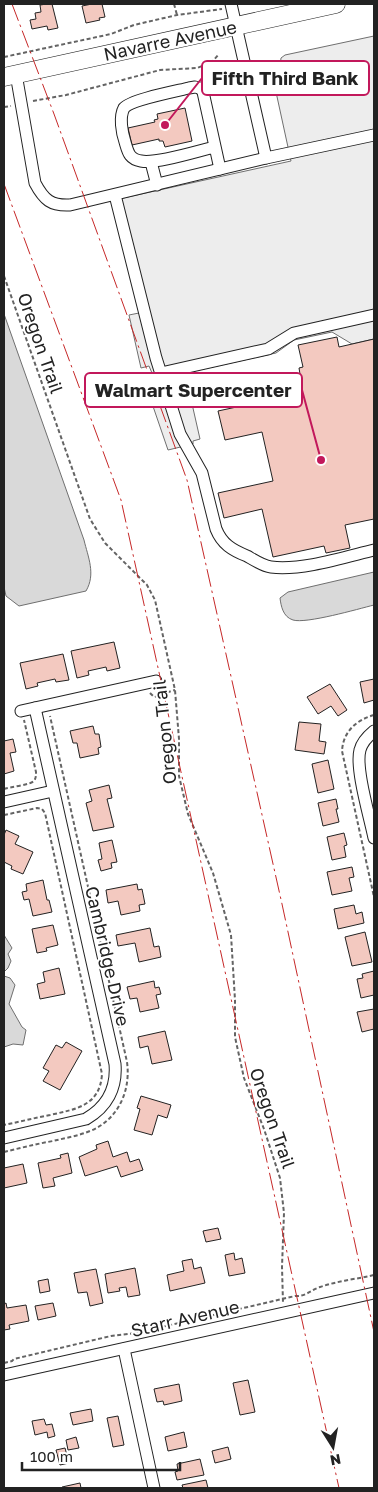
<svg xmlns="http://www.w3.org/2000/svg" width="378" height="1492" font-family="'Golos Text',sans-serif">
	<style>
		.parking { fill: #ededed; stroke: #6f6f6f }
		.water { fill: #d9d9d9; stroke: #6f6f6f }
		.building { fill: #f3c9c0; stroke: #222 }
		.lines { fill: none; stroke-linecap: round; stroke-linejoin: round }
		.minor-casing { stroke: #222; stroke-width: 13 }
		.highway-casing { stroke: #222; stroke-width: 19 }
		.path { stroke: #646464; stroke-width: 2; stroke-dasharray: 4 2.5; stroke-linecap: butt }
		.minor { stroke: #fff; stroke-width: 11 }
		.highway { stroke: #fff; stroke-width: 18 }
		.power { stroke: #c62828; stroke-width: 1; stroke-dasharray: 18 4 2.5 4; stroke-linecap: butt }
		.labels { text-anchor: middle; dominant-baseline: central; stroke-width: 4; stroke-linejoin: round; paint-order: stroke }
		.street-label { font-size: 18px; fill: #222; stroke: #fff }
		.leader { fill: none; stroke: #c2185b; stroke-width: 2 }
		.callout-dot { fill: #c2185b; stroke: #fff; stroke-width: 2 }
		.callout { fill: #fff; stroke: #c2185b; stroke-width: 2 }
		.callout-label { font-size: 19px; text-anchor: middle; font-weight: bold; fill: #222 }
	</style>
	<rect width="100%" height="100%" fill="#fff"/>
	<polygon class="parking" points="374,36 374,339 352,344 332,332 294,340 276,353 185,373 200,439 193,441 193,444 168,450 145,383 155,380 149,366 141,368 129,315 139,313 114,200 291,161 271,69 280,67 281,58 285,55"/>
	<g class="water">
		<path d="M 4,314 L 84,540 C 88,557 96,574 86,591 L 19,606 L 6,596 L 4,587 Z"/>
		<path d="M 374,572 L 374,605 C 358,609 306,624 293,620 C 283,617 281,606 280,598 L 288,592 Z"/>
		<polygon points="4,935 12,948 8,954 11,961 8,968 4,972"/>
		<polygon points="4,976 10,978 15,985 9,1004 22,1027 26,1030 23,1045 13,1044 4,1047"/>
	</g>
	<g class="building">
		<polygon points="47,4 52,4 58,28 48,30 47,26 32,29 30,20 36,19 35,13 41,12 40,5"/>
		<polygon points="92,4 102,4 105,17 99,18 100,20 86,23 82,6"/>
		<polygon points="185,108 192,141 165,147 163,141 159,141 159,139 132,145 128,128 155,122 154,120 158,119 157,114"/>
		<polygon points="337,337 339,347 374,339 374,519 345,525 350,548 326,553 324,546 273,557 262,509 224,518 218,493 273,481 262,432 225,440 218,411 255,403 253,391 301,380 299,368 303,367 298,345"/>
		<polygon points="114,642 120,668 107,671 106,667 88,671 89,675 77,678 71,651"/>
		<polygon points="63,654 69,680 56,682 55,679 37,683 38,686 26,689 20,663"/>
		<polygon points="374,679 374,700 364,703 360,682"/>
		<polygon points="330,684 347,710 338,716 331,706 318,714 307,697"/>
		<polygon points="299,722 321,724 319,741 326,742 324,754 295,750"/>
		<polygon points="93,726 95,734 99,734 101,747 98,748 99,754 80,758 77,743 73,743 70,731"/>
		<polygon points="13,739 16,752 10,753 14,771 4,774 4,741"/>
		<polygon points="328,760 334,789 318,793 312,764"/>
		<polygon points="109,785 112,798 107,799 114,827 93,831 86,803 92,801 89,790"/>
		<polygon points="336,799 338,809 336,809 339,822 323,826 318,803"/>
		<polygon points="6,830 19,836 15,844 33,852 23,874 11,869 12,866 4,862 4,835"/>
		<polygon points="344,833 347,845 344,846 346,857 332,860 327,837"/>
		<polygon points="112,840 117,862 111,863 112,868 101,871 98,860 102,859 99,843"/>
		<polygon points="352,867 354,877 349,878 352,891 332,895 327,872"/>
		<polygon points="43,880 47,900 49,900 52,912 33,916 29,899 24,900 22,892 27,891 26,884"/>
		<polygon points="137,884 138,890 142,889 145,904 139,905 140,911 121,915 118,901 108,903 106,890"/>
		<polygon points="354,905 356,914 362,912 364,923 338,929 334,909"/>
		<polygon points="53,925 58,945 46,948 47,951 37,953 32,929"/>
		<polygon points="150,928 154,947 159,946 161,957 139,962 135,943 118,946 116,935"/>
		<polygon points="365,932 372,962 352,966 345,937"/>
		<polygon points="59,968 65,994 40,999 37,984 45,982 43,972"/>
		<polygon points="374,971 374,995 361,998 357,979 363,978 362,974"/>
		<polygon points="154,981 155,988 159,987 161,994 156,995 159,1008 140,1012 137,998 130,999 127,987"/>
		<polygon points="374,1009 374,1029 362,1032 357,1012"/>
		<polygon points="165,1031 172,1060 152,1064 148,1046 140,1048 138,1037"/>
		<polygon points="66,1042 82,1051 60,1090 43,1081 49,1071 43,1068 56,1045 62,1048"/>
		<polygon points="141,1096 171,1105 167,1118 158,1115 152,1135 134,1130 140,1109 137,1108"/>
		<polygon points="108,1141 113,1157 127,1152 130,1162 139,1159 143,1170 121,1177 117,1166 85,1176 79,1157 97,1149 96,1145"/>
		<polygon points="68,1153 72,1173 53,1178 55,1186 43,1188 38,1163 61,1158 60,1155"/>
		<polygon points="23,1164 27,1183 4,1188 4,1168"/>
		<polygon points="218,1228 221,1239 206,1242 203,1231"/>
		<polygon points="234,1253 235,1260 242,1258 245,1273 229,1276 225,1255"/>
		<polygon points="192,1259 194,1269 201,1267 205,1283 170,1291 167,1275 184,1271 182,1261"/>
		<polygon points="135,1268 140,1295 128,1297 126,1287 119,1288 120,1291 108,1293 105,1274"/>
		<polygon points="96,1269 103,1303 90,1306 87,1292 78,1293 74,1273"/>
		<polygon points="48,1279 50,1291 40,1293 38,1281"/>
		<polygon points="6,1303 7,1308 26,1305 29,1321 9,1325 10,1329 4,1330 4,1304"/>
		<polygon points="53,1303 56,1316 38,1320 35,1306"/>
		<polygon points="248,1380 255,1412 240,1415 233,1383"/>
		<polygon points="179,1384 182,1401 164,1405 163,1401 157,1402 154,1389"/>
		<polygon points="91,1409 93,1421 73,1425 70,1413"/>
		<polygon points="118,1416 124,1445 113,1447 107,1418"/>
		<polygon points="44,1419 46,1425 52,1424 55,1436 48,1438 47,1432 35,1435 32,1421"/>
		<polygon points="184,1432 187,1447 168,1451 165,1437"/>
		<polygon points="76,1437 79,1448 68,1450 66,1440"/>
		<polygon points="228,1447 231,1459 215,1463 212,1451"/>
		<polygon points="65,1448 69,1463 60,1465 56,1450"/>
		<polygon points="200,1459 204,1475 177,1480 175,1472 178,1471 177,1464"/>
		<polygon points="206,1480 208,1488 183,1488 182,1485"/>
		<polygon points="80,1483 81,1488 62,1488 62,1487"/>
	</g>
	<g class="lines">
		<g class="minor-casing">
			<g id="minor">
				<polyline points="231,4 266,158"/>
				<path d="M 16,74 L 35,183 C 44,200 51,206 70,205 L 266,158 L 374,135"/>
				<path d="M 215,147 C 197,151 158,164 141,161 C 129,159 128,152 125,142 C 122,133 119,117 124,108 C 130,100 177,91 189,88 L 195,87 L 200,88 L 203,92 L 220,169"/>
				<polyline points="151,162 157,185"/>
				<path d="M 115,195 L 156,358 L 180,434 L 202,473 L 216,529 C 222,544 232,550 247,556 C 254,560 263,566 271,567 C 301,571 345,557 374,550"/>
				<polyline points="161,373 268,349 294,333 374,315"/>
				<polyline points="21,711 156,681"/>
				<path d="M 374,731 C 368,736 362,742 360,750 C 355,768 370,818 374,838"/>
				<polyline points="4,802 53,791"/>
				<path d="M 4,1138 L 86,1119 C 107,1107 117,1088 115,1064 L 35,708"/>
				<polyline points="124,1349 154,1488"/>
				<polyline points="4,1375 374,1293"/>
			</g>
		</g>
		<g class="highway-casing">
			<polyline id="highway" points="4,77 336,4"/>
		</g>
		<g class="path">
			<polyline points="174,4 177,15"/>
			<polyline points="4,57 111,34 134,25 177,15 222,9"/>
			<polyline points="33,101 66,95 160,70 197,68 212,62 219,54"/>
			<polyline points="4,107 11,106"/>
			<polyline points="4,276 90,519 105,543 147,585 155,600 175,690 179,739 179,776 188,814 213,873 231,935 235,1000 235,1037 244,1078 264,1129 280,1178 284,1213 282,1267 283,1303"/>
			<path d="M 150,693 L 154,697 C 161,696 167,692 175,690"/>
			<path d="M 374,715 C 356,720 343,732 342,751 L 374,897"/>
			<polyline points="374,764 374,780"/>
			<path d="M 4,789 C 10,787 30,785 34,781 C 36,778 36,776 36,772 L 24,720"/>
			<path d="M 4,815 L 37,808 L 42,809 L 45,813 L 102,1074 C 100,1106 76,1109 50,1115 C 34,1118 19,1122 4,1125"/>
			<path d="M 4,1152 C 20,1148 36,1144 53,1141 C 65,1138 78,1136 90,1131 C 118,1120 131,1091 127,1062 L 50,716"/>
			<path d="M 4,1363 L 12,1361 L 14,1359 L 111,1336 L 136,1333 L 295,1296 C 305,1297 311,1290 320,1287 C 337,1281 357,1279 374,1275"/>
		</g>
		<use href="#minor" class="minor"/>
		<use href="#highway" class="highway"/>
		<g class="power">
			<polyline points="12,4 54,114 187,480 282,904 374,1332"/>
			<polyline points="4,184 121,500 339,1488"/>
		</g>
	</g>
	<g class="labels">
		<g class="street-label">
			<text transform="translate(170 40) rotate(-12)">Navarre Avenue</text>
			<text transform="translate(41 343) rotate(71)">Oregon Trail</text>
			<text transform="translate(164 732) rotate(-96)">Oregon Trail</text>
			<text transform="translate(108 956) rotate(77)">Cambridge Drive</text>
			<text transform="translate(273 1118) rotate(71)">Oregon Trail</text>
			<text transform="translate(185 1318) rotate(-13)">Starr Avenue</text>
		</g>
	</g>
	<path class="leader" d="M165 125L202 78M321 460L302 390"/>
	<g class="callout-dot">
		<circle cx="165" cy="125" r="5"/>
		<circle cx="321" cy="460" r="5"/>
	</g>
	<g class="callout">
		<rect x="202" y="61" width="167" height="34" rx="5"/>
		<rect x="85" y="373" width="217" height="34" rx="5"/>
	</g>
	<g class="callout-label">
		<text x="285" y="85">Fifth Third Bank</text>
		<text x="193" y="397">Walmart Supercenter</text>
	</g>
	<rect width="378" height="1492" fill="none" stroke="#222222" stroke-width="10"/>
	<g transform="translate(333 1447) rotate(169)" stroke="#ffffff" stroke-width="4" paint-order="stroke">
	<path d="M0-4L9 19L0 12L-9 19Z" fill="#222222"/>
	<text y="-8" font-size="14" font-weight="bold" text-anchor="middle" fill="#222222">N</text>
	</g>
	<path d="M22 1462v8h158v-8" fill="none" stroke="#222222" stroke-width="2.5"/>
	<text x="30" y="1462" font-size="15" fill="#222222" stroke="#ffffff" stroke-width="4" paint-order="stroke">100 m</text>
</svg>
